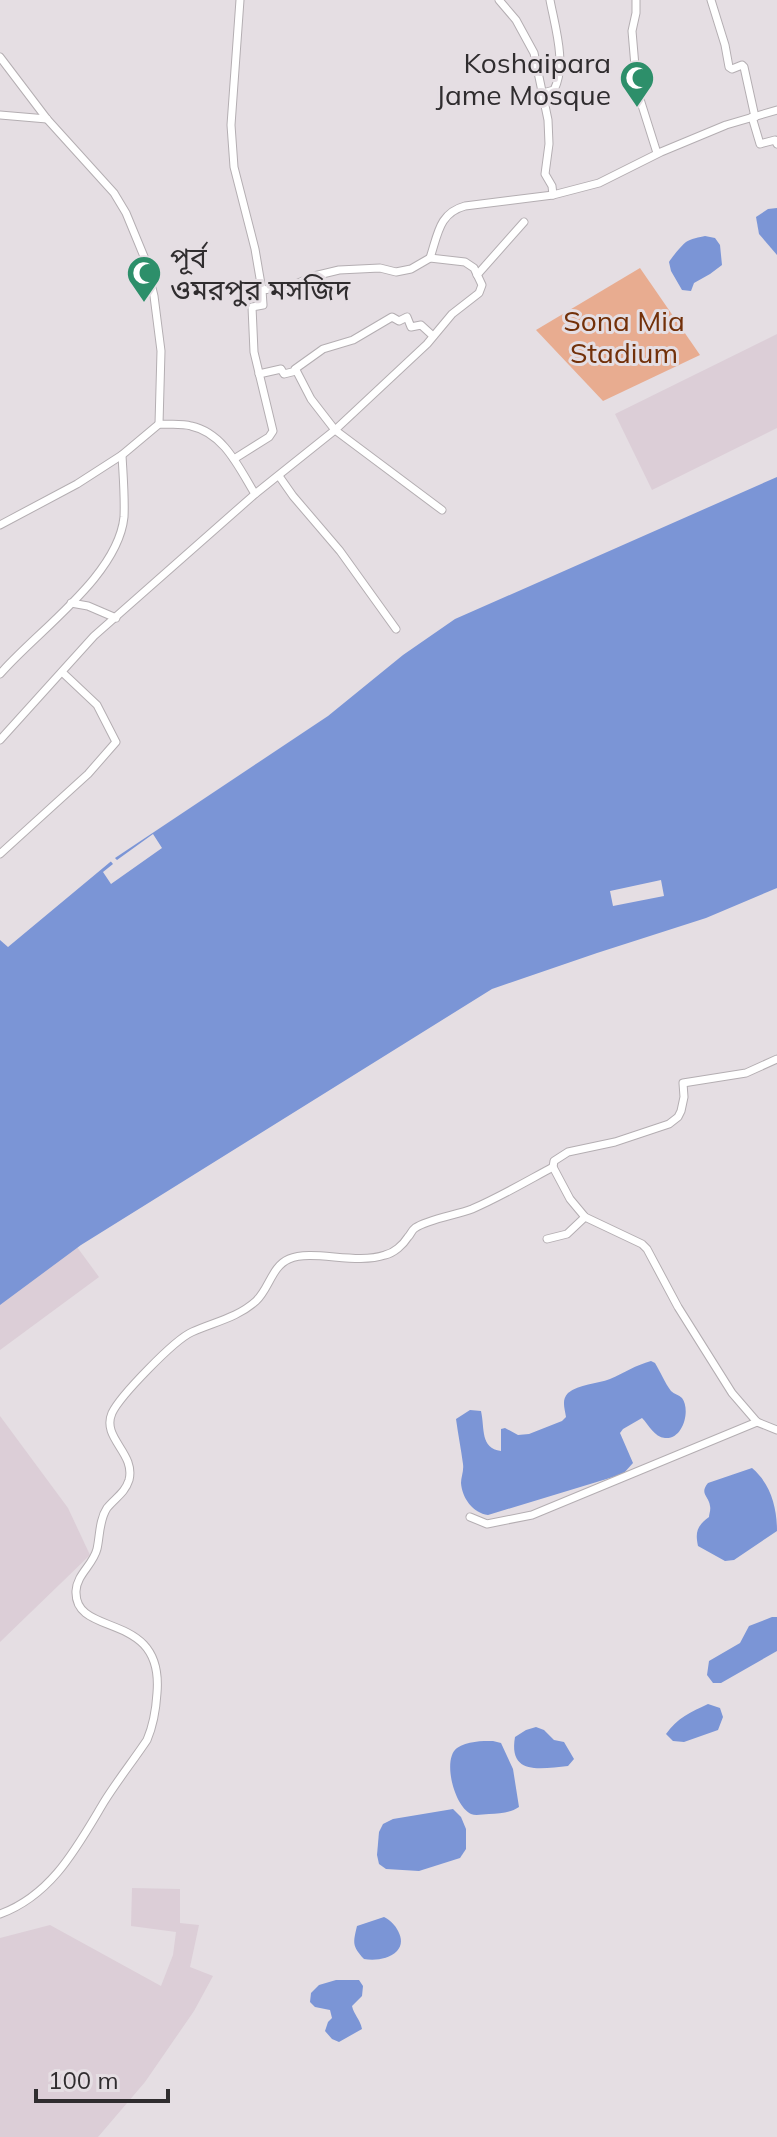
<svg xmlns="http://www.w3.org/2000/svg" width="777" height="2137" font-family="Mulish,'Noto Sans Bengali',sans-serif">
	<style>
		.built { fill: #dcced7 }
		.green { fill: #e8ac90 }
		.water { fill: #7b95d6 }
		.pier { fill: #e5dee3 }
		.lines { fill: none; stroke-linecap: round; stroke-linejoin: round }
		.minor-casing { stroke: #b4aeb2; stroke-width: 9 }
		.minor { stroke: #fff; stroke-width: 7 }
		.labels { text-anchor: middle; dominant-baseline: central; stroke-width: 6; stroke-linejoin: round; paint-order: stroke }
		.poi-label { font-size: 28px; fill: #302d2f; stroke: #e5dee3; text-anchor: end }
		.park-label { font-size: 28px; fill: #723009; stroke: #e5dee3 }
	</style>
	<rect width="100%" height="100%" fill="#e5dee3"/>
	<g class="built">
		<polygon points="777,334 777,428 652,490 615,414"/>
		<polygon points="66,1232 99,1277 0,1350 0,1282"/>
		<polygon points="0,1416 68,1508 90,1555 0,1642"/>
		<polygon points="132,1888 180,1889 180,1923 199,1925 190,1967 213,1976 194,2011 145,2082 98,2137 0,2137 0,1938 50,1925 161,1986 173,1955 176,1932 131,1926"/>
	</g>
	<polygon class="green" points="640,268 700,355 603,401 536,330"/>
	<g class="water">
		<polygon points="777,208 777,255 759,234 756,217 768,209"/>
		<path d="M 705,236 L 715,238 L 720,245 L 722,265 L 710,274 L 694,283 L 691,291 L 682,290 L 671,271 L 669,262 C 672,257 682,245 686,242 C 690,239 700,237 705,236 Z"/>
		<polygon points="777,477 777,888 706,918 597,953 492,989 81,1245 0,1305 0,940 8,947 115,858 328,716 403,655 455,619"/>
		<path d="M 651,1361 L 655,1363 C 660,1371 665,1383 671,1391 C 674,1394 679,1395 682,1398 C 691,1410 683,1440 665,1438 C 654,1437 649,1425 642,1418 L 623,1429 L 620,1433 L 633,1463 L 623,1474 L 488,1515 C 473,1513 462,1498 461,1483 C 461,1477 464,1471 463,1464 C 461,1449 458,1434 456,1419 L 470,1410 L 481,1411 C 485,1429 480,1448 501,1451 L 501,1429 L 505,1428 L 518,1435 L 529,1434 L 562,1421 L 566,1417 C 565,1409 561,1400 568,1393 C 579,1384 597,1384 610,1379 C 624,1373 636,1365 651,1361 Z"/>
		<path d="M 752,1468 C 771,1484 777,1508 777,1531 L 734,1560 L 725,1561 L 698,1546 C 695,1532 697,1526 709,1517 C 709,1514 711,1510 710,1506 C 709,1496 699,1494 708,1483 Z"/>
		<polygon points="772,1617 777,1617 777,1651 721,1683 713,1683 707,1675 709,1661 740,1643 749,1626"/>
		<path d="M 708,1704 L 720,1708 L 723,1717 L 718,1730 L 684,1742 L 673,1741 L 666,1734 C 677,1718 691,1712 708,1704 Z"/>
		<path d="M 536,1727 L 544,1730 L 554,1740 L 564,1742 L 574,1759 L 568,1766 C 543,1768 508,1777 515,1737 L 526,1730 Z"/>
		<path d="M 493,1741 L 501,1743 L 513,1769 L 519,1807 C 510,1813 500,1813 489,1814 C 483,1814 476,1816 471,1814 C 454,1806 442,1759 457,1748 C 467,1741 482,1741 493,1741 Z"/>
		<polygon points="453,1809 461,1817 466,1829 466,1849 460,1858 419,1871 386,1869 379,1864 377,1855 379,1832 383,1824 393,1819"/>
		<path d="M 384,1917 C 394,1921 408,1940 397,1951 C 389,1959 375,1961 364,1959 C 352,1946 353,1943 357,1926 Z"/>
		<path d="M 336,1980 L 359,1980 L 363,1986 L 362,1996 L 352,2006 C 354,2015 360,2019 362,2029 L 339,2042 L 332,2039 L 325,2031 L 328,2022 L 332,2018 L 330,2010 L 315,2007 L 310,2002 L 311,1993 L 319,1985 Z"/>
	</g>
	<g class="pier">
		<polygon points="153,834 162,848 111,884 103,872 113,864 108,858 112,855 117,860"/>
		<polygon points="661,880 664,896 613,906 610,891"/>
	</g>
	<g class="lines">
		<g class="minor-casing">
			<g id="minor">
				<polyline points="499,0 516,20 534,53 548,120 549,144 545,174 552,186 553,195"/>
				<polyline points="636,0 636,13 632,31 636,78 639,96 657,153"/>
				<polyline points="711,0 725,45 729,67 732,69 742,65 744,67 755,117"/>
				<polyline points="0,57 47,119 114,193 126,213 145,259 154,296 161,351 159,424"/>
				<path d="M 543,93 L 554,90 C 567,64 555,27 550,0"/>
				<polyline points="0,115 47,119"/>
				<polyline points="752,117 760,144 775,140 777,144"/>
				<path d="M 430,258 C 438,234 439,213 465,206 L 553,195 L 599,183 L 661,152 L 726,125 L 777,110"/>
				<polyline points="477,275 524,222"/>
				<polyline points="296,370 311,399 335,430 442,510"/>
				<polyline points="259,374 281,369 284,374 296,371 295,369 323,349 353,340 392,317 399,321 407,317 411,327 421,325 433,336"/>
				<polyline points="234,459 269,437 273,431 254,352 252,307 263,305 262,290"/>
				<polyline points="279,476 293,496 340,551 396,629"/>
				<polyline points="0,525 77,484 122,455"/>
				<polyline points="71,603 88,606 116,618"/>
				<path d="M 0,674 C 37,631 118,576 124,517 C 125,497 123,475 122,455 L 159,424 C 169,425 181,423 191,426 C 224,433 239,468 255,494"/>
				<polyline points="0,740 94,636 255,494 335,430 427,344 452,314 479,293 482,285 474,268 465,262 430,258 411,269 396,272 380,268 339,270 314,276 289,287 262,290 255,249 234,167 231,125 240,0"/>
				<polyline points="0,854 88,774 116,742 97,705 62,672"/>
				<polyline points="777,1059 746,1073 683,1083 684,1097 681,1111 678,1117 669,1124 615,1142 568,1152 554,1161 553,1167 570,1199 585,1217 642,1244 647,1249 678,1307 732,1393 757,1422 777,1430"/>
				<polyline points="547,1239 567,1234 585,1217"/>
				<polyline points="470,1517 487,1524 532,1515 757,1422"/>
				<path d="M 0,1914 C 52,1895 77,1847 104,1802 C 117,1781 133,1761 147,1740 C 153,1726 156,1709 157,1693 C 164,1609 74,1639 76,1591 C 77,1574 93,1565 97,1549 C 100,1536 99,1520 107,1508 C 115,1498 125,1493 129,1480 C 136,1453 101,1438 112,1413 C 120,1396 174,1340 192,1332 C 214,1322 237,1318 256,1301 C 269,1289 272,1266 289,1259 C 312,1249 356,1265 385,1255 C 394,1253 403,1245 408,1237 C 411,1234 411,1231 415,1228 C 428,1219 457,1215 472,1209 C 500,1197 527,1181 553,1167"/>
			</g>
		</g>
		<use href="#minor" class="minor"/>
	</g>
	<defs>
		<g id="mosque-pin" transform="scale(1.8)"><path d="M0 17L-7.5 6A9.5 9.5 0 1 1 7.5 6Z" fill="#2d8f6a" stroke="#e5dee3"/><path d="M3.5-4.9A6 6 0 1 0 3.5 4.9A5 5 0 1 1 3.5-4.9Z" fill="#fff"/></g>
	</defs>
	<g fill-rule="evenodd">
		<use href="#mosque-pin" x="637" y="78"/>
		<use href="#mosque-pin" x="144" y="273"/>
	</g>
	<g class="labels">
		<g class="poi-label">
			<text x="611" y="62">Koshaipara<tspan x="611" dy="32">Jame Mosque</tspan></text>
			<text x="170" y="257" text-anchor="start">পূর্ব<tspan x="170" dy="32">ওমরপুর মসজিদ</tspan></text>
		</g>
		<g class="park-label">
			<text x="624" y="320">Sona Mia<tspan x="624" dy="32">Stadium</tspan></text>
		</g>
	</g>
	<path d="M36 2089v12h132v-12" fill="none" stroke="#302d2f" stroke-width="4"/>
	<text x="48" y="2089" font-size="24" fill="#302d2f" stroke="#e5dee3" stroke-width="6" paint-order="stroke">100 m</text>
</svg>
